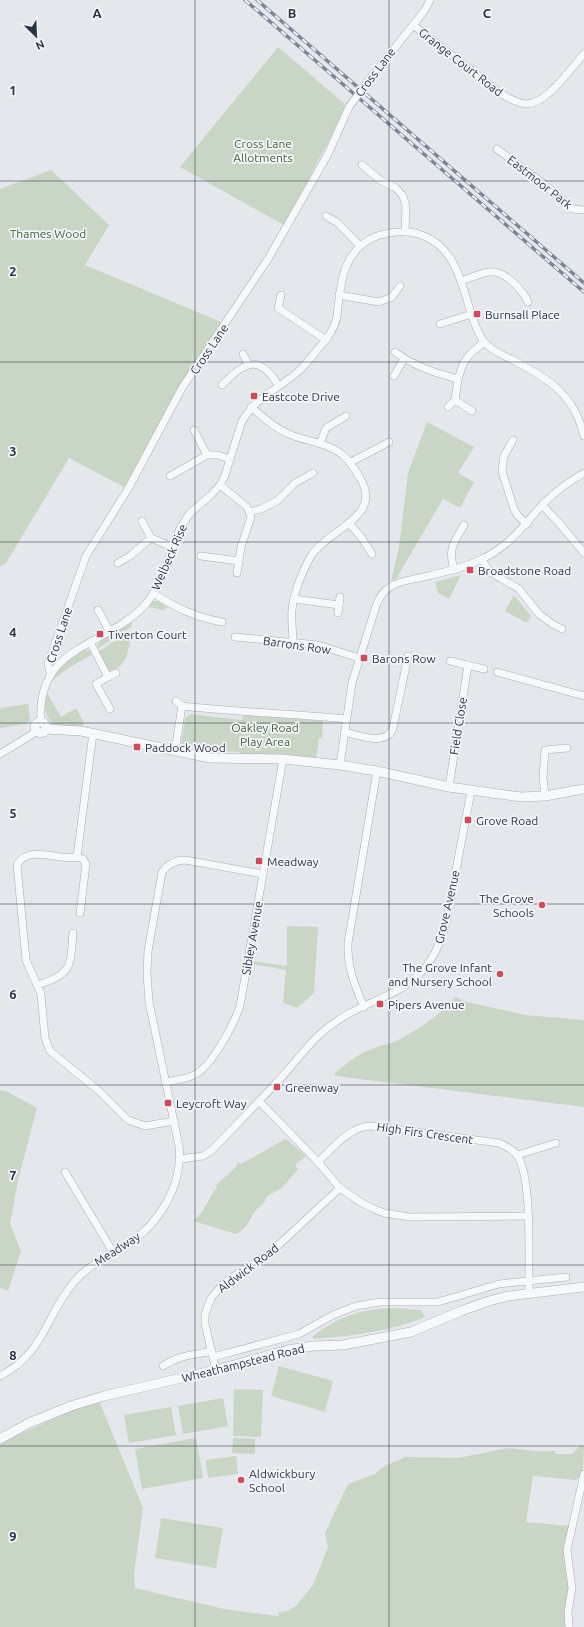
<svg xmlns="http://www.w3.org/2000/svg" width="584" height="1627" font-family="Ubuntu,sans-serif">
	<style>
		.green { fill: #c9d6c5 }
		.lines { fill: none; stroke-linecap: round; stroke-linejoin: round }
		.minor-casing { stroke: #a9aeb7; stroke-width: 8 }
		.tertiary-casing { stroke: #a9aeb7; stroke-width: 10 }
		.minor { stroke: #f7f8fa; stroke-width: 7 }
		.tertiary { stroke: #f7f8fa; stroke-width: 9 }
		.rail-casing { stroke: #7d8696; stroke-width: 3.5 }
		.rail { stroke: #f4f6f9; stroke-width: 2; stroke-dasharray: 6; stroke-linecap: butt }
		.minor-bridge-casing { stroke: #a9aeb7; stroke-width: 8; stroke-linecap: butt }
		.minor-bridge { stroke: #f7f8fa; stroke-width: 7 }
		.grid { fill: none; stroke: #2b3445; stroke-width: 1; stroke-opacity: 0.55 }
		.poi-dot { fill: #d1495b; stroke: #f4f6f9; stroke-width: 1.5 }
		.labels { text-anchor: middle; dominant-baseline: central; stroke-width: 3.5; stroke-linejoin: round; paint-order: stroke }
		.street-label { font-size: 12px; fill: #2b3445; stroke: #f4f6f9 }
		.park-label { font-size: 12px; fill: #3f6138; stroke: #f4f6f9 }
		.poi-label { font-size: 12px; fill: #2b3445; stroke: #f4f6f9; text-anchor: start }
		.grid-label { font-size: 13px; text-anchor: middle; font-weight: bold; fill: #2b3445; stroke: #f4f6f9; stroke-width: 3.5; stroke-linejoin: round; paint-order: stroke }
	</style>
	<rect width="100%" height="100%" fill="#e4e7ec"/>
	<g class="green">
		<polygon points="278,47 346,105 340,120 284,225 180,167"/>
		<polygon points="51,170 109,225 85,265 221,322 202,354 182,384 124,487 69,458 6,563 0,567 0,189"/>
		<polygon points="427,422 474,447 458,473 474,482 460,508 443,499 396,579 391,581 399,547 408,473"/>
		<polygon points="461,575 449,599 438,593 435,582"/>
		<polygon points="514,595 531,616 527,623 505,611"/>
		<polygon points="153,601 158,601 168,607 163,610 149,607"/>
		<polygon points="132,622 131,627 97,649 98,644 101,641"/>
		<path d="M 130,631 L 131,632 C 129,648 128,668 109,671 L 98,652 Z"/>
		<polygon points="84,649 92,652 91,655 70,667 52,680 62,665"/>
		<path d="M 47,693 L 61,717 L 76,708 L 84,723 L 82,727 C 75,727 64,729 57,726 C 45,721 43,704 47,693 Z"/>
		<polygon points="28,704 30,720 26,724 0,728 0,708"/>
		<polygon points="190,714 242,720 243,715 323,721 322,738 319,738 316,759 241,755 240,752 208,750 181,745 185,718"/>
		<polygon points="287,926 318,927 314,993 297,1008 283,1003 286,970 252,964 252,961 287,966"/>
		<path d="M 456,997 L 463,1001 L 525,1015 L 584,1020 L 584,1107 L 336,1076 L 334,1074 C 348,1062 359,1053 377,1047 C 384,1044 391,1044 398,1040 C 423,1027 436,1017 456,997 Z"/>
		<polygon points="0,1090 8,1092 37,1108 18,1180 10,1224 21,1251 8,1291 0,1287"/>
		<path d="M 286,1139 L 306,1156 L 295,1165 L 298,1169 L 282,1188 L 267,1196 C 264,1205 261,1204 255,1211 C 249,1220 247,1229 236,1234 L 193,1221 L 202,1212 L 214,1191 L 217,1188 L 216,1185 L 236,1167 L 238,1162 L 241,1164 Z"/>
		<path d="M 393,1308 L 421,1310 L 425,1317 C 389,1332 351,1336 313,1339 L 313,1336 C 342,1315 358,1310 393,1308 Z"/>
		<polygon points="279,1366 333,1381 325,1412 271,1396"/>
		<polygon points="234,1389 263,1390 261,1437 233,1436"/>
		<polygon points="223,1398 228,1426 183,1434 178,1406"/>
		<path d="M 100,1403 L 143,1508 L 134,1574 L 135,1588 L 224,1609 L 278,1616 L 279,1612 L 288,1611 L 296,1606 L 313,1585 L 328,1547 L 325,1533 L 348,1484 L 375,1474 L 383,1467 L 405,1457 L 458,1458 L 508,1448 L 536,1451 L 555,1451 L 555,1454 L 572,1454 L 580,1446 L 584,1446 L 583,1473 L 576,1480 L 533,1476 L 526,1522 L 570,1526 L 567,1627 L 0,1627 L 0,1444 C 11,1437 22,1433 34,1428 C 55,1418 76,1406 100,1403 Z"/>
		<polygon points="171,1407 176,1435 129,1443 124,1415"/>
		<polygon points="196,1438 203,1478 142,1489 135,1449"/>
		<polygon points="233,1438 255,1439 255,1454 232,1453"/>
		<polygon points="236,1456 238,1474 208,1478 206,1460"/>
		<polygon points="161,1518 223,1528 216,1568 155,1558"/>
	</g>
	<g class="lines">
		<g class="minor-casing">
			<g id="minor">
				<path d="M 413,25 L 500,93 C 508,98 517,103 526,104 C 546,105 571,68 584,54"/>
				<polyline points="369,80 425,10 430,0"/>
				<polyline points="497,149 544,184 573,209 584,210"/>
				<polyline points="362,165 380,180 396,188 403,196 406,206 405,232"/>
				<polyline points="326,216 338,223 360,246"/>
				<path d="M 461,281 C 470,278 479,274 488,272 C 504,269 522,289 528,302"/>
				<polyline points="281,295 278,308 326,340"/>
				<polyline points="339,295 379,302 392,297 400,286"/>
				<polyline points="440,324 472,314"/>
				<path d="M 395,352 C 414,366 435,373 458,379"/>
				<polyline points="243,354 249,365"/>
				<polyline points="394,376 404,359"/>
				<path d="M 222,385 C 244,362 259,353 278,385"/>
				<polyline points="455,400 472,411"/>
				<path d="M 251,407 C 264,418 276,429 291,435 C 309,442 329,443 344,456 C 351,462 355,470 360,478 C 384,517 328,529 311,556 C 302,571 294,592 292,610 C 291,621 293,632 293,643"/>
				<polyline points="448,407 455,400 458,379 463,364 470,354 484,342"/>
				<polyline points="194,430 207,455 218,455 230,459"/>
				<polyline points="513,440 504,456 502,471 514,509 518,516 527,524"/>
				<polyline points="320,443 326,428 346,416"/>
				<polyline points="351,462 389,442"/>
				<polyline points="170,476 207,455"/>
				<polyline points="220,485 247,507 251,517 241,547 237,573"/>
				<polyline points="542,505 560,524 584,553"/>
				<polyline points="249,512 261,509 277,501 295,483 313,473"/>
				<polyline points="142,521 151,538 172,547"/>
				<polyline points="349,523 361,537 372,554"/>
				<polyline points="201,556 239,561"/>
				<polyline points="482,560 490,572 519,589 539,614 551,623 562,629"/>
				<polyline points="118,563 130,556 151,538"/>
				<path d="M 454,570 C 448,547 453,545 464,525"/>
				<path d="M 153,593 C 176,608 195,617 222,622"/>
				<polyline points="294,599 339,605"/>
				<polyline points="98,610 110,632"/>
				<polyline points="338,613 340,597"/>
				<polyline points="235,637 318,645 359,658"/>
				<polyline points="90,642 108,677 116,673"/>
				<polyline points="450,661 484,669"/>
				<polyline points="497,672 584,696"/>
				<polyline points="51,675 48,664 86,556 128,489 182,388 268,259 328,154 349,107"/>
				<polyline points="108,677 96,684 110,709"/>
				<path d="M 176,701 L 182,706 C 237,712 292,714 346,719"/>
				<path d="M 41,722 C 36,644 104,649 145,605 C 162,586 171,552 180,528 L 190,513 L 211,495 L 220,485 L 224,478 L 242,421 C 259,394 278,390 300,370 C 306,364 312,356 318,349 C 327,339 334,330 337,317 C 340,286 342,249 377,236 C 392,231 410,230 424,236 C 458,250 462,288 473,319 C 476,327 479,336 485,343 C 492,351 503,355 513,360 C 549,379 574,394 584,436"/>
				<path d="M 344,732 C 359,735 386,747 393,728 L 408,656"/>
				<polyline points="175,751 182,706"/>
				<polyline points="0,754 36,732"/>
				<path d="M 340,765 L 352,683 L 376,606 C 379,598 383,591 390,587 C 399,581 410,580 419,578 C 440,573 461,569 480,560 C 510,546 522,527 543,504 C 555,492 569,481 584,473"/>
				<polyline points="449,787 468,665"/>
				<polyline points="545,796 543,778 545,750 567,748"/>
				<path d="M 77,857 C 58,861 28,844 17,865 L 26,960 L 41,994 L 45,1038 L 50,1051 L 99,1091 L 128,1120 L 145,1126 L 174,1121"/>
				<polyline points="80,913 86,864 83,859 77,857 93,733"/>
				<path d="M 38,985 C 73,973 70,967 73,933"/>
				<path d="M 364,1007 C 355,986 347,967 348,943 L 377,771"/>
				<path d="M 166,1082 C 176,1080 187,1079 196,1074 C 213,1064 234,1024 240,1006 L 283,759"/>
				<polyline points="259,1101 318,1162 340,1188 362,1203 374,1209 384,1213 409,1217 528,1216"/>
				<polyline points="517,1155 556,1143"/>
				<path d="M 181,1159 L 203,1156 L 212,1150 C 234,1127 256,1105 277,1082 C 292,1067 304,1049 319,1035 C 370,988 425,1005 446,923 L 471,791"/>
				<path d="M 318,1162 C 333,1148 350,1126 371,1126 L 499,1143 C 506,1146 512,1149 517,1155 C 533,1178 528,1262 529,1293"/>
				<polyline points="65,1172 113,1252"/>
				<polyline points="213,1357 299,1334 333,1315 356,1306 380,1302 438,1302 499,1284 566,1277"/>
				<path d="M 163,1366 C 178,1355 195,1355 212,1351"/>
				<polyline points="216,1370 205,1324 205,1315 211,1298 225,1282 271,1252 340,1188"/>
				<path d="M 0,1376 C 45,1353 45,1316 74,1282 C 89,1264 109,1257 128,1244 C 160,1223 183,1185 179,1146 L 149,1002 L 147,973 L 148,951 L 162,872 C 168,864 175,860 185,860 L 263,874"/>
				<polyline points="569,1627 568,1612 572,1588 567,1550 584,1474"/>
			</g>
		</g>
		<g class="tertiary-casing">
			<g id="tertiary">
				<polyline points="46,729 46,726 43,722 38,722 35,725 35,730 40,733 44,732 46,729 81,731 210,758 283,759 340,765 377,771 449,787 521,797 545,796 584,789"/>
				<polyline points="0,1439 29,1423 71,1406 104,1396 216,1370 288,1350 313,1346 343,1345 411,1332 461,1311 489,1301 508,1296 584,1287"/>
			</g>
		</g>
		<use href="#minor" class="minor"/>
		<use href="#tertiary" class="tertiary"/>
		<g class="rail-casing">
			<g id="rail">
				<polyline points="245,0 584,292"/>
				<polyline points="257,0 584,283"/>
			</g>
		</g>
		<use href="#rail" class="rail"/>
		<g class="minor-bridge-casing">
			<polyline id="minor-bridge" points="349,107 369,80"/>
		</g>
		<use href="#minor-bridge" class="minor-bridge"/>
	</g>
	<path class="grid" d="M 195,0 L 195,1627M 389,0 L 389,1627M 0,181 L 584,181M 0,362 L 584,362M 0,542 L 584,542M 0,723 L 584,723M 0,904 L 584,904M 0,1085 L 584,1085M 0,1265 L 584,1265M 0,1446 L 584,1446"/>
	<g class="poi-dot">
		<rect x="473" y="310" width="8" height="8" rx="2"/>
		<rect x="250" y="392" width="8" height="8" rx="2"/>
		<rect x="466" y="566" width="8" height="8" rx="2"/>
		<rect x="96" y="630" width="8" height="8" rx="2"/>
		<rect x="360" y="654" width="8" height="8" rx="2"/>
		<rect x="133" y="743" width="8" height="8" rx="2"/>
		<rect x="464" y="816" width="8" height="8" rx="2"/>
		<rect x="255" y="857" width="8" height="8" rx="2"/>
		<circle cx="542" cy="905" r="4"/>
		<circle cx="500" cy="974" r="4"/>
		<rect x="376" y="1000" width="8" height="8" rx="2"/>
		<rect x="273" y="1083" width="8" height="8" rx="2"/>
		<rect x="164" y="1099" width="8" height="8" rx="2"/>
		<circle cx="241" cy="1480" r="4"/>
	</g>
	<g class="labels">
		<g class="street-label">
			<text transform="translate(461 62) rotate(38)">Grange Court Road</text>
			<text transform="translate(375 72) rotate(-53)">Cross Lane</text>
			<text transform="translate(540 182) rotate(38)">Eastmoor Park</text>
			<text transform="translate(209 349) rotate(-56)">Cross Lane</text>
			<text transform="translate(169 557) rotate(-66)">Welbeck Rise</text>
			<text transform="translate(59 635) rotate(-72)">Cross Lane</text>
			<text transform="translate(297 645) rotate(8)">Barrons Row</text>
			<text transform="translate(458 726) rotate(-81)">Field Close</text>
			<text transform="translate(447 907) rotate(-77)">Grove Avenue</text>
			<text transform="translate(252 938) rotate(-80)">Sibley Avenue</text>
			<text transform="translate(425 1133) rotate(8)">High Firs Crescent</text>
			<text transform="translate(117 1249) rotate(-33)">Meadway</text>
			<text transform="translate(248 1268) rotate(-37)">Aldwick Road</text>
			<text transform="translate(243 1363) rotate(-14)">Wheathampstead Road</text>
		</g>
		<g class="park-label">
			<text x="263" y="143">Cross Lane<tspan x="263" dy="14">Allotments</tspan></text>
			<text x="48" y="233">Thames Wood</text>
			<text x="265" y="727">Oakley Road<tspan x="265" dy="14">Play Area</tspan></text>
		</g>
		<g class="poi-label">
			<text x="485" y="314">Burnsall Place</text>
			<text x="262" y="396">Eastcote Drive</text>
			<text x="478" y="570">Broadstone Road</text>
			<text x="108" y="634">Tiverton Court</text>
			<text x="372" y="658">Barons Row</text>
			<text x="145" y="747">Paddock Wood</text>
			<text x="476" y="820">Grove Road</text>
			<text x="267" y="861">Meadway</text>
			<text x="534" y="898" text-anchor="end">The Grove<tspan x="534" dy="14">Schools</tspan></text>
			<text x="492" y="967" text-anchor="end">The Grove Infant<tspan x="492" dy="14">and Nursery School</tspan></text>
			<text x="388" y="1004">Pipers Avenue</text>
			<text x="285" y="1087">Greenway</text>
			<text x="176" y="1103">Leycroft Way</text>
			<text x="249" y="1473">Aldwickbury<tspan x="249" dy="14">School</tspan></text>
		</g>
	</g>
	<g class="grid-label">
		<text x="97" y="18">A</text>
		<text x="292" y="18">B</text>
		<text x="487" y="18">C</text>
		<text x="13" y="95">1</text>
		<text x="13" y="276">2</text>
		<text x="13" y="456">3</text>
		<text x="13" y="637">4</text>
		<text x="13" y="818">5</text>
		<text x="13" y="999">6</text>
		<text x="13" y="1180">7</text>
		<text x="13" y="1360">8</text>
		<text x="13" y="1541">9</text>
	</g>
	<g transform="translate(36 36) rotate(156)" stroke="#f4f6f9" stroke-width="3" paint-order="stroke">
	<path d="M0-3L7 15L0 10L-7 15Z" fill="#2b3445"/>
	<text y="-6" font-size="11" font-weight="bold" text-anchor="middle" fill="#2b3445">N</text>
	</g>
</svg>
